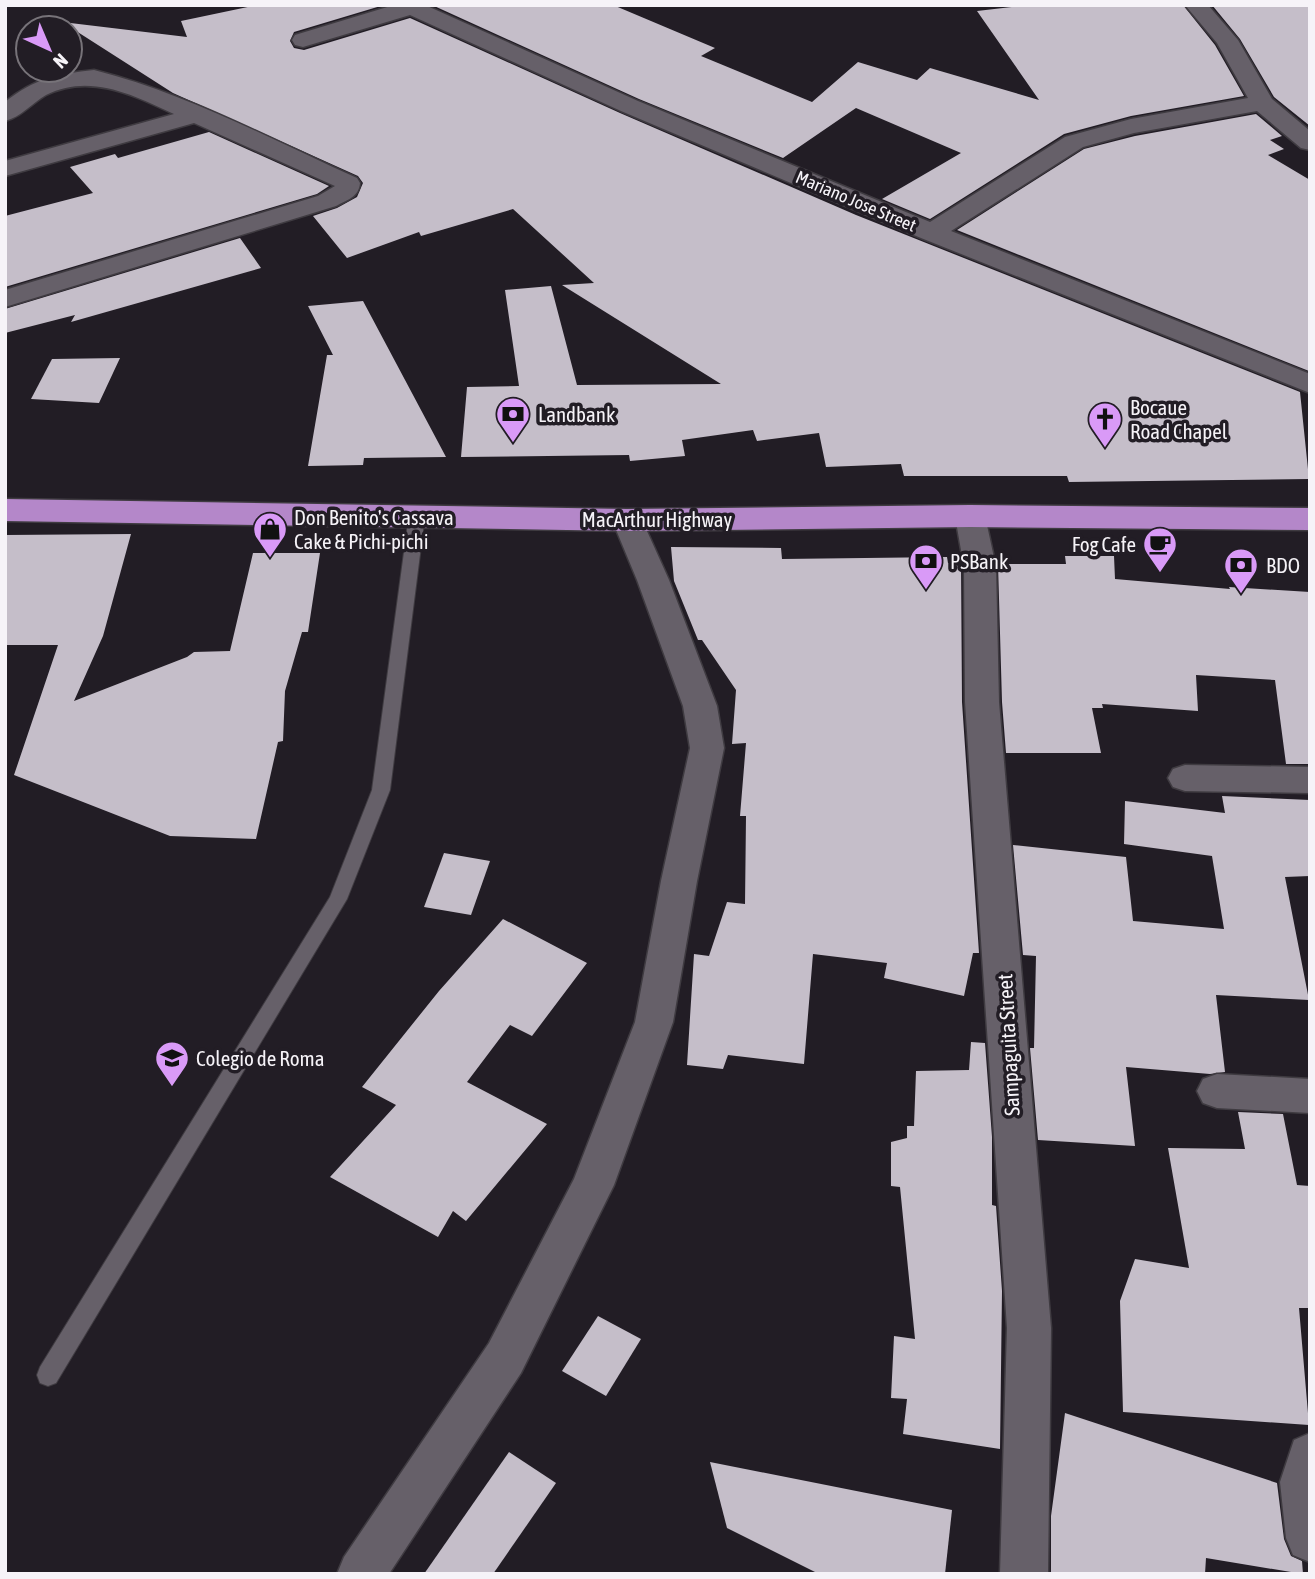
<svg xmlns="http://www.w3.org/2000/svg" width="1315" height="1579" font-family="'Asap Condensed',sans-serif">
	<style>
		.building { fill: #c5bec9 }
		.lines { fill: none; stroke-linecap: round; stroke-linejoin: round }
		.lane-casing { stroke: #3f3b41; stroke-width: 2 }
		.street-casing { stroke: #3f3b41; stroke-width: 3 }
		.highway-casing { stroke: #3f3b41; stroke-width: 3 }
		.lane { fill: #666069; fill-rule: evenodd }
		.street { fill: #666069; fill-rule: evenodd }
		.highway { fill: #b487c9; fill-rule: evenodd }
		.labels { text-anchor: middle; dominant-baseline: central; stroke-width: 7; stroke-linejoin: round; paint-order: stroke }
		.far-street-label { font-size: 18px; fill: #f6f3f8; stroke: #221d25 }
		.poi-label { font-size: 21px; fill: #f6f3f8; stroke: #221d25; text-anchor: start }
		.street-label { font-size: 21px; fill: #f6f3f8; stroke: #221d25 }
	</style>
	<rect width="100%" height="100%" fill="#221d25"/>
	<g class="building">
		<polygon points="257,5 384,5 294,32 290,41 294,48 304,50 410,18 620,113 856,215 1300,392 1309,479 1069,482 1067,476 904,476 901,464 826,467 819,433 757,441 753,430 682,440 685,456 630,461 629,455 461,457 467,387 519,386 505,290 551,286 577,385 721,384 562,285 594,283 513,209 421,236 419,232 347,258 313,216 337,208 357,197 363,183 358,176 173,93 62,22 187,37 181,21"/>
		<polygon points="432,5 613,5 715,48 701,56 812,102 858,62 917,80 930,68 1039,100 977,11 1030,5 1183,5 1215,45 1244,96 1131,116 1064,134 930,219 882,199 961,153 856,108 783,158 639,99"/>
		<polygon points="1212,5 1310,5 1310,126 1274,97 1240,39"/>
		<polygon points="1256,114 1282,136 1270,140 1284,149 1268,155 1310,180 1309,371 957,230 1084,149 1135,136"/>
		<polygon points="209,132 329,186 317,194 5,287 5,216 93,193 70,167 115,154 118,158"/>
		<polygon points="240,238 261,268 71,322 75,315 5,333 5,309"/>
		<polygon points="363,301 446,457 364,458 363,465 308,466 327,355 333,355 308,306"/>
		<polygon points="120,358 99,403 31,399 52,359"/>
		<polygon points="131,534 103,636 74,701 187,657 194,652 230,651 253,553 320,553 308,632 302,632 285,691 283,741 278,742 256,839 170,836 14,775 58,645 5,645 5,535"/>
		<polygon points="671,547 781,548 782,559 947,557 948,563 961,563 962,702 979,953 973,953 964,996 884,978 887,963 813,954 804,1064 728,1055 723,1069 687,1065 694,954 709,956 727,902 745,904 746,816 740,816 746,743 732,744 736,690 702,640 698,640 674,581"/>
		<polygon points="1065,556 1114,556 1115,579 1230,589 1229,587 1310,592 1310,764 1286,764 1275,680 1196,675 1198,711 1102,704 1103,708 1092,708 1101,753 1006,753 1002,702 998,564 1066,564"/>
		<polygon points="1222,796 1310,800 1310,876 1285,877 1309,1000 1216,995 1225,1072 1210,1074 1126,1067 1135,1146 1038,1140 1030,1048 1034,1048 1036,956 1023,955 1013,845 1126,857 1133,921 1224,929 1212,856 1124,844 1125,801 1225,813"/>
		<polygon points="444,853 490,861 471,915 424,907"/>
		<polygon points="503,919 587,963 532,1036 510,1025 467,1082 547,1124 466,1221 453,1211 438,1237 330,1177 396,1105 362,1087 439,991"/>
		<polygon points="971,1042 985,1043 992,1137 992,1205 996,1206 1002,1291 1000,1449 903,1434 907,1399 891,1398 894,1336 915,1339 900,1187 891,1186 891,1142 907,1138 907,1126 914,1126 916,1071 969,1070"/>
		<polygon points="1238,1112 1283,1114 1297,1185 1310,1186 1310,1308 1299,1308 1309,1425 1123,1412 1120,1301 1135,1259 1189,1268 1168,1148 1245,1149"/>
		<polygon points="598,1316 641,1339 606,1396 562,1371"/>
		<polygon points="1065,1413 1277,1483 1284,1539 1291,1556 1302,1561 1303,1574 1206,1558 1205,1574 1051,1574 1051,1516"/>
		<polygon points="509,1452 556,1483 493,1574 424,1574"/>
		<polygon points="710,1462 952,1510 945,1574 819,1574 727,1528"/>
	</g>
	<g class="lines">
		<g class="lane-casing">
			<polygon id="lane" points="417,510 425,515 390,790 347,899 56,1383 48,1386 40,1383 37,1375 40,1367 330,897 372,790 409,515"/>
		</g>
		<g class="street-casing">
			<g id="street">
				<polygon points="394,5 425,5 638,101 930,222 1065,137 1131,119 1248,98 1217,43 1185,5 1208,5 1238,40 1272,99 1310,131 1310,150 1301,148 1257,111 1134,133 1083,147 951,231 1310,374 1310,393 921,238 621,111 410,15 303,47 295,45 292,40 295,35"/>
				<path d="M 94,70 C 186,93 270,139 357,178 L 360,183 C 359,197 347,200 336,206 L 5,307 L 5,290 L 318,196 L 335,186 L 194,123 L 5,176 L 5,161 L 174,114 C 133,95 90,73 46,95 C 32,103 21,117 5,121 L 5,102 C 35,78 57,74 94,70 Z"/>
				<polygon points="970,506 981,509 985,516 996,567 999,702 1051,1328 1048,1574 1000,1574 1007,1328 965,702 964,567 955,516 959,509"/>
				<polygon points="627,510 638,513 642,520 669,580 717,706 724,748 697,881 673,1022 614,1185 521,1373 389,1574 337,1574 344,1557 489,1343 574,1179 635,1022 661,881 690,748 683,706 637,580 612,520 616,513"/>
				<polygon points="1185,765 1310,767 1310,793 1185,791 1173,787 1168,778 1173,769"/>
				<polygon points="1217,1074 1310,1079 1310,1113 1217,1108 1203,1103 1197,1091 1203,1079"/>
				<polygon points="1310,1433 1310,1562 1293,1555 1286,1538 1280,1482 1294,1440"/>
			</g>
		</g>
		<g class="highway-casing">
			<polygon id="highway" points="5,499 627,509 970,505 1310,508 1310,530 970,527 627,531 5,521"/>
		</g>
		<use href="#lane" class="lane"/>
		<use href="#street" class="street"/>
		<use href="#highway" class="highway"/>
	</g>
	<defs>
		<g id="bank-pin" transform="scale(1.75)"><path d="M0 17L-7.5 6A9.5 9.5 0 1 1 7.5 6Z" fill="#d99af7" stroke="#221d25"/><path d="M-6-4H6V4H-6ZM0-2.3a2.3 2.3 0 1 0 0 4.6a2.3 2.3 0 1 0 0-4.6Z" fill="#111"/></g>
		<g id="church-pin" transform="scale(1.75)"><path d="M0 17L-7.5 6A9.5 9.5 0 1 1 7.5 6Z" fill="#d99af7" stroke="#221d25"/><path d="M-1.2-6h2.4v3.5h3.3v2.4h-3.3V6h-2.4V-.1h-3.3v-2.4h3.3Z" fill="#111"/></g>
		<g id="shop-pin" transform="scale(1.75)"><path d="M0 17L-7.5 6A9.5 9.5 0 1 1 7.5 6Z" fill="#d99af7" stroke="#221d25"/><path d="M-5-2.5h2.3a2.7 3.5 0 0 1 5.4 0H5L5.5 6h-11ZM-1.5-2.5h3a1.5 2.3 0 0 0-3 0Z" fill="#111"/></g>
		<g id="cafe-pin" transform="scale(1.75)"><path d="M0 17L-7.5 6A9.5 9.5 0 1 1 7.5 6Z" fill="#d99af7" stroke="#221d25"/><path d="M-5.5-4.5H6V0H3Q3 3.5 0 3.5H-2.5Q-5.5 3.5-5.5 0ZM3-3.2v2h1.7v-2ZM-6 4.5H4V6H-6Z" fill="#111"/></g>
		<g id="university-pin" transform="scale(1.75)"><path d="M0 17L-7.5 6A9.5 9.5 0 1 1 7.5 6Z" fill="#d99af7" stroke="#221d25"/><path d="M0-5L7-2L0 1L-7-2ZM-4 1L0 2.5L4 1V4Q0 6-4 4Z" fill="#111"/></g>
	</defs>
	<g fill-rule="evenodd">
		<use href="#bank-pin" x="513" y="414"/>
		<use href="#church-pin" x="1105" y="419"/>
		<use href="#shop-pin" x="270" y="529"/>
		<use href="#cafe-pin" x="1160" y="544"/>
		<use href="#bank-pin" x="926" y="561"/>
		<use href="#bank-pin" x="1241" y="565"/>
		<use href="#university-pin" x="172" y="1058"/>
	</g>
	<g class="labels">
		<g class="far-street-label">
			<text transform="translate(856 201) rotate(23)">Mariano Jose Street</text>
		</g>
		<g class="poi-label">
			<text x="1130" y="407">Bocaue<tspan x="1130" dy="24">Road Chapel</tspan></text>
			<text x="538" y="414">Landbank</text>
			<text x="294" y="517">Don Benito's Cassava<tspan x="294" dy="24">Cake &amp; Pichi-pichi</tspan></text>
			<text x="1136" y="544" text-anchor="end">Fog Cafe</text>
			<text x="950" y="561">PSBank</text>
			<text x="1266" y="565">BDO</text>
			<text x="196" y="1058">Colegio de Roma</text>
		</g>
		<g class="street-label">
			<text x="657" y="519">MacArthur Highway</text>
			<text transform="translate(1008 1045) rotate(-93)">Sampaguita Street</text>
		</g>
	</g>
	<rect width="1315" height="1579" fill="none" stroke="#f6f3f8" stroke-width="14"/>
	<g transform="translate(49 49) rotate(136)"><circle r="33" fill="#221d25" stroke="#777379" stroke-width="2"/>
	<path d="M0-5L12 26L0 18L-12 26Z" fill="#d99af7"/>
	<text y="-10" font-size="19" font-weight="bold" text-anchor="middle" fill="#f6f3f8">N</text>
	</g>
</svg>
